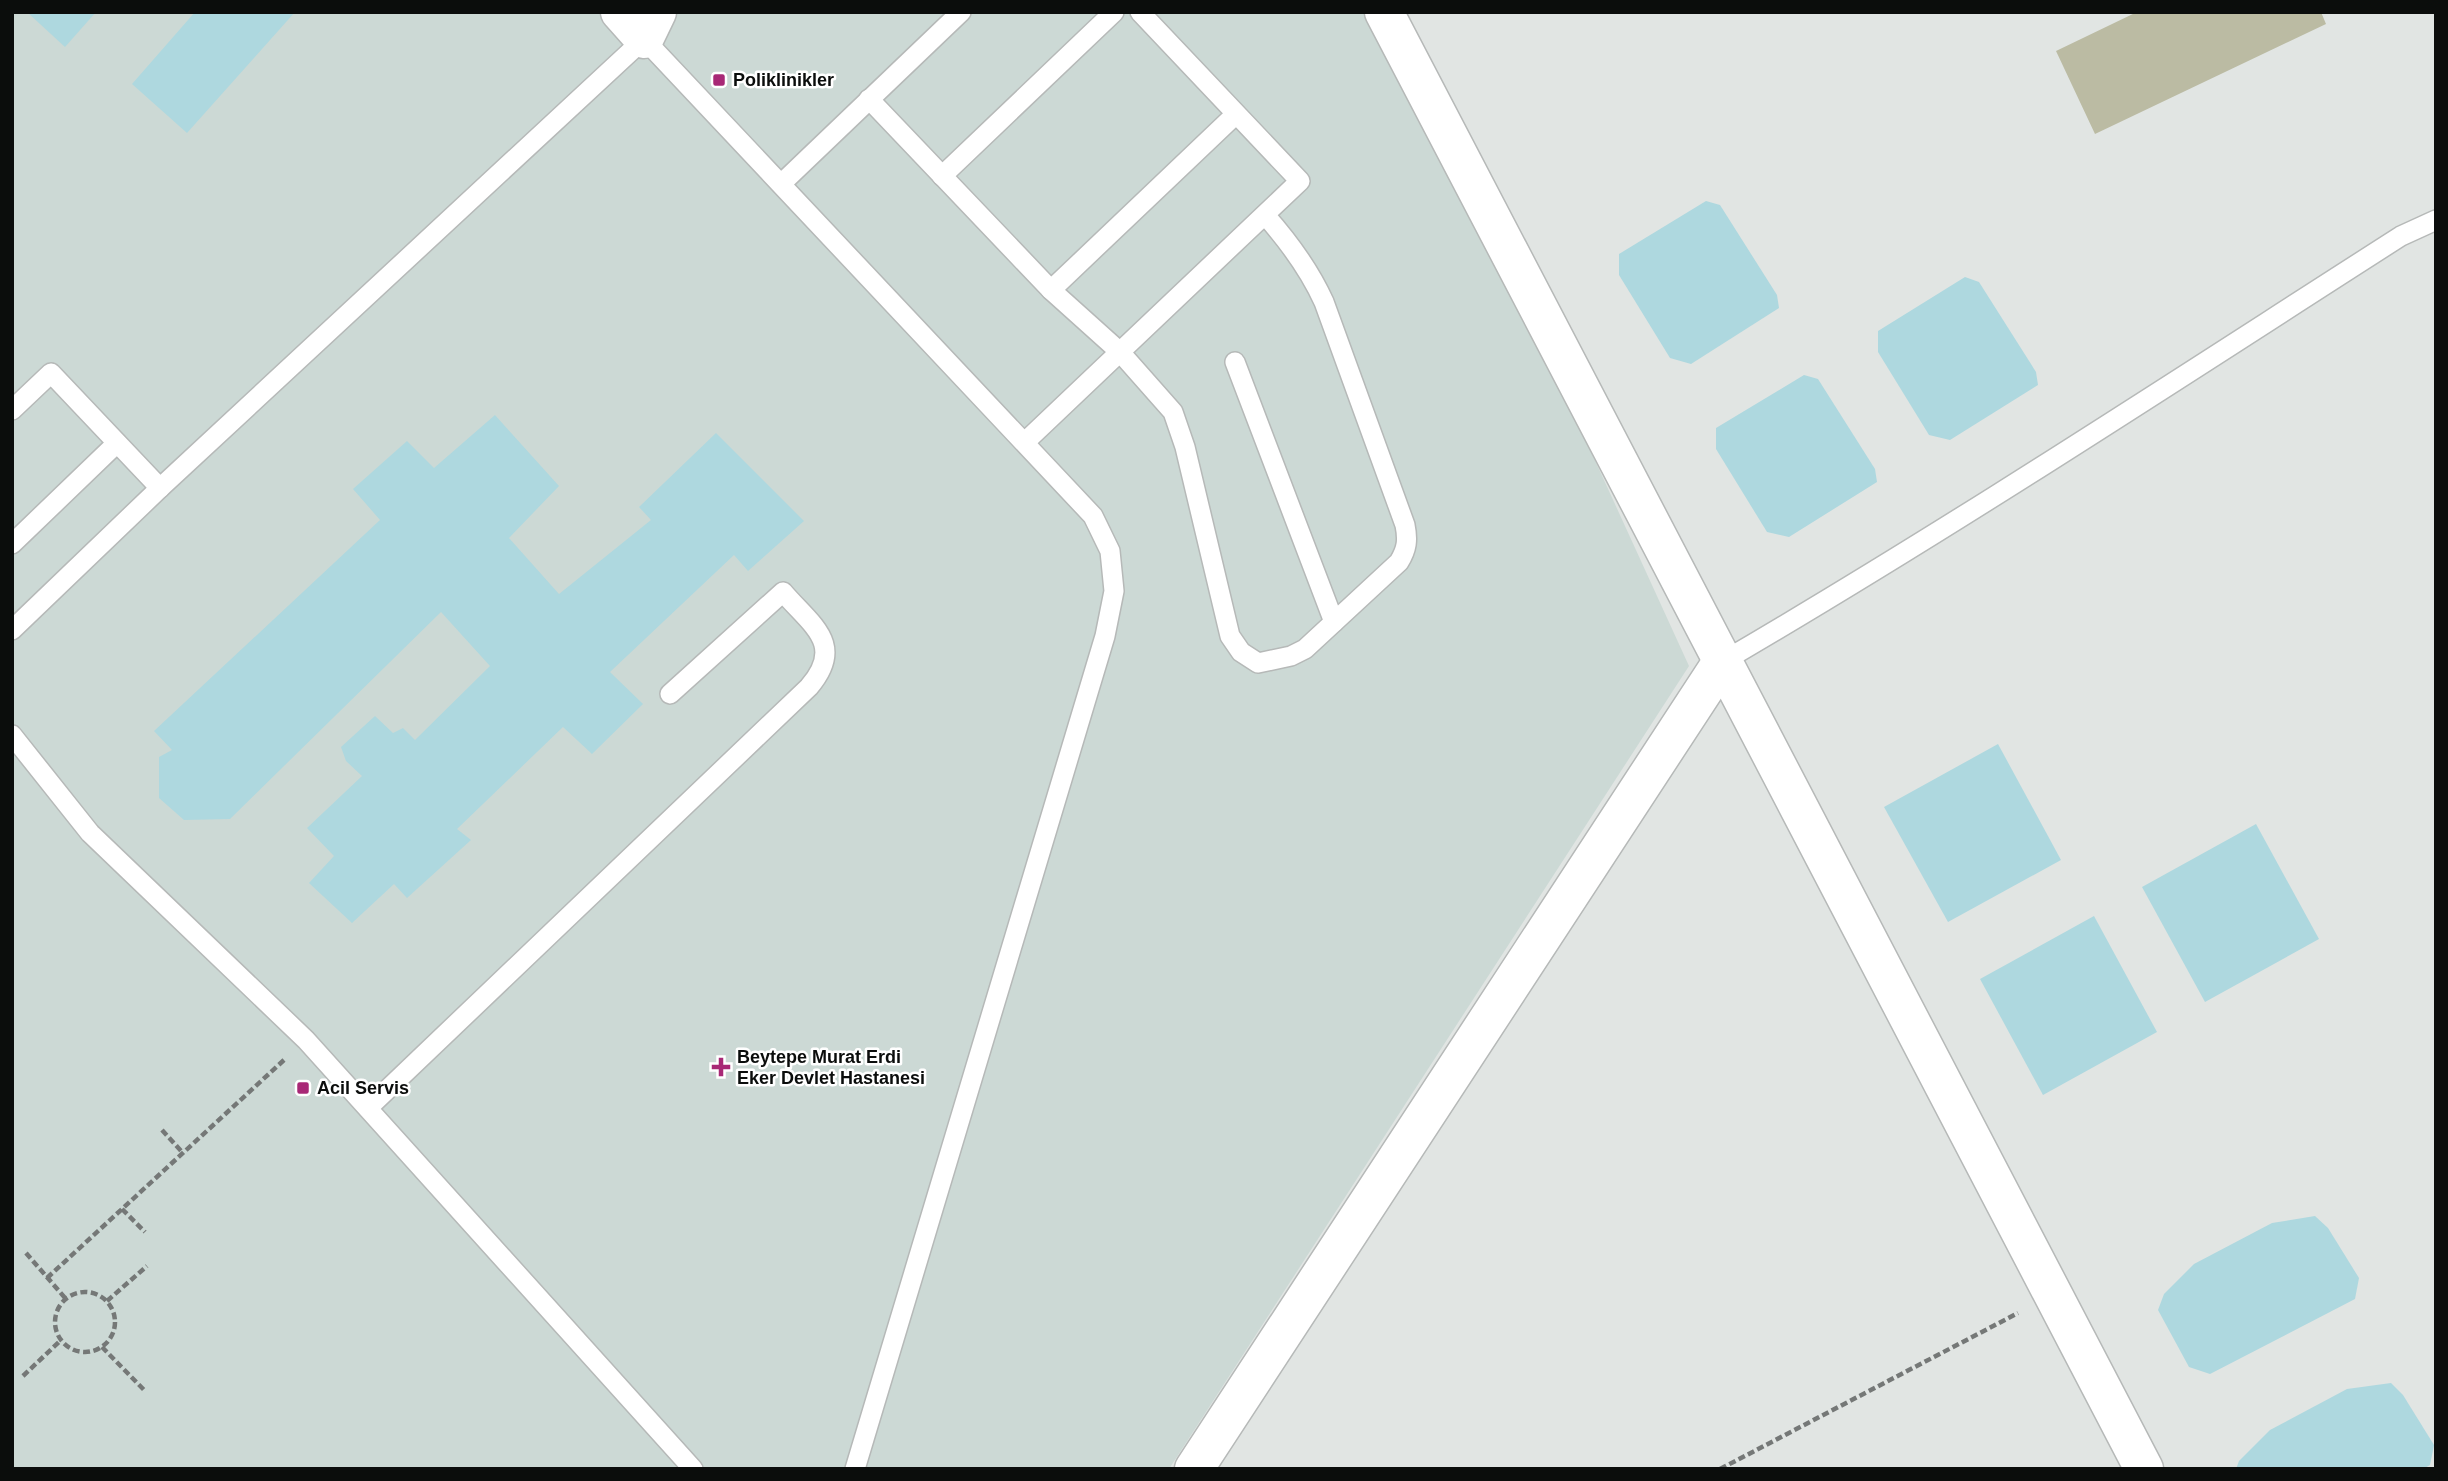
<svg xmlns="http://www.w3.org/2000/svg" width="2448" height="1481" font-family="Arial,sans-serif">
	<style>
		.built { fill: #ccd9d5 }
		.green { fill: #bbbba3 }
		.building { fill: #aed8df }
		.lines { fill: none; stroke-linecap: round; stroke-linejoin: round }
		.lane-casing { stroke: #b6b9b8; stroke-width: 22 }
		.street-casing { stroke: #b6b9b8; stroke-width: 41 }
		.path { stroke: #757877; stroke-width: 4.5; stroke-dasharray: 7 3.5; stroke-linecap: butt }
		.lane { stroke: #fff; stroke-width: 19 }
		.street { stroke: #fff; stroke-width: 38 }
		.poi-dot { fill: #a82876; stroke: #fff; stroke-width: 2.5 }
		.labels { text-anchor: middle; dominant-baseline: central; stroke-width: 5; stroke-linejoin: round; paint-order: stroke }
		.poi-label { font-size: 18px; font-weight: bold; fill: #0b0d0c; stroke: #fff; text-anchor: start }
	</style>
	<rect width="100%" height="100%" fill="#e1e5e3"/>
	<polygon class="built" points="12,12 1390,12 1689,666 1169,1469 12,1469"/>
	<polygon class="green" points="2137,12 2213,12 2214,14 2219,12 2321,12 2326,24 2095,134 2056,51"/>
	<g class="building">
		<polygon points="27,12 96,12 65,47"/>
		<polygon points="195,12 295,12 187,133 132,84"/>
		<polygon points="1706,201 1720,205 1777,295 1779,308 1691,364 1670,358 1619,275 1619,254"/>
		<polygon points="1965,277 1979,282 2036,372 2038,385 1950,440 1929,435 1878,352 1878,331"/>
		<polygon points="1804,375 1818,379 1875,469 1877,482 1789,537 1767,532 1716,449 1716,428"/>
		<polygon points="495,415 559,486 509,538 559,594 651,520 639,507 716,433 804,521 748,571 734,555 610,672 643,704 592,754 563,727 457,829 471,840 407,898 394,884 352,923 309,883 334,856 307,828 362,776 346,761 341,747 375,716 393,733 403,728 415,740 490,666 441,612 230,819 184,820 159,798 159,757 172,750 154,731 380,520 353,489 407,441 434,468"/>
		<polygon points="1998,744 2061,860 1948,922 1884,807"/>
		<polygon points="2256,824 2319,939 2205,1002 2142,887"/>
		<polygon points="2094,916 2157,1032 2043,1095 1980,979"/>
		<polygon points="2315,1216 2328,1228 2359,1278 2355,1299 2210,1374 2189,1367 2158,1310 2164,1294 2194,1264 2272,1223"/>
		<polygon points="2391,1383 2403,1395 2434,1445 2430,1465 2423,1469 2236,1469 2239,1461 2270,1430 2347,1389"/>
	</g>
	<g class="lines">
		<g class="lane-casing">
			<g id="lane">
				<path d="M 869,99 L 1051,290 L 1120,352 L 1173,412 L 1185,447 L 1230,636 L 1241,652 L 1258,663 L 1291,656 L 1305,649 L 1399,562 C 1407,549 1408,540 1405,525 L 1324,302 C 1309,269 1289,242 1265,215"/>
				<polyline points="942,176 1114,12"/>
				<polyline points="781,184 961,12"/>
				<polyline points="1051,290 1236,114"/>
				<polyline points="1235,362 1334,622"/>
				<polyline points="12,410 51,373 160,488"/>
				<polyline points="1025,442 1300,181 1140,12"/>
				<polyline points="12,544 117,443"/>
				<polyline points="12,630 160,488 644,39 1093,516 1110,551 1114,591 1105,636 855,1469"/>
				<path d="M 1722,662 C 1953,527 2176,380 2401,236 L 2436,220"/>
				<polyline points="12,735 90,833 306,1040 693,1469"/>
				<path d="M 368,1108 L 809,687 C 846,644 811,625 783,592 L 670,694"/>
			</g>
		</g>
		<g class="street-casing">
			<g id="street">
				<polyline points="620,12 644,39 657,12"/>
				<polyline points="1384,12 2144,1469"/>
				<polyline points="1194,1469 1722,662"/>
			</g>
		</g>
		<g class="path">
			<polyline points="162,1130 183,1153"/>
			<polyline points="122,1209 145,1232"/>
			<polyline points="26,1253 66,1299"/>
			<polyline points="47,1278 284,1060"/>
			<circle cx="85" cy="1322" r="30"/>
			<polyline points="107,1301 147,1266"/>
			<polyline points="102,1347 146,1392"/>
			<polyline points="23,1376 61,1340"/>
			<polyline points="1720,1469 2018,1313"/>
		</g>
		<use href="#lane" class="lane"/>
		<use href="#street" class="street"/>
	</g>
	<g class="poi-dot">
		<rect x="712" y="73" width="14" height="14" rx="3.5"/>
		<path d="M717.5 1056.5h7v7h7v7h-7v7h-7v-7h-7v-7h7z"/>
		<rect x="296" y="1081" width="14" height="14" rx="3.5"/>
	</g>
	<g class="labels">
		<g class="poi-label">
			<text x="733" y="80">Poliklinikler</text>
			<text x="737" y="1057">Beytepe Murat Erdi<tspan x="737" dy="21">Eker Devlet Hastanesi</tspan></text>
			<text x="317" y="1088">Acil Servis</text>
		</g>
	</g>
	<rect width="2448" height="1481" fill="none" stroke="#0b0d0c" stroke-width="28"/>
</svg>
